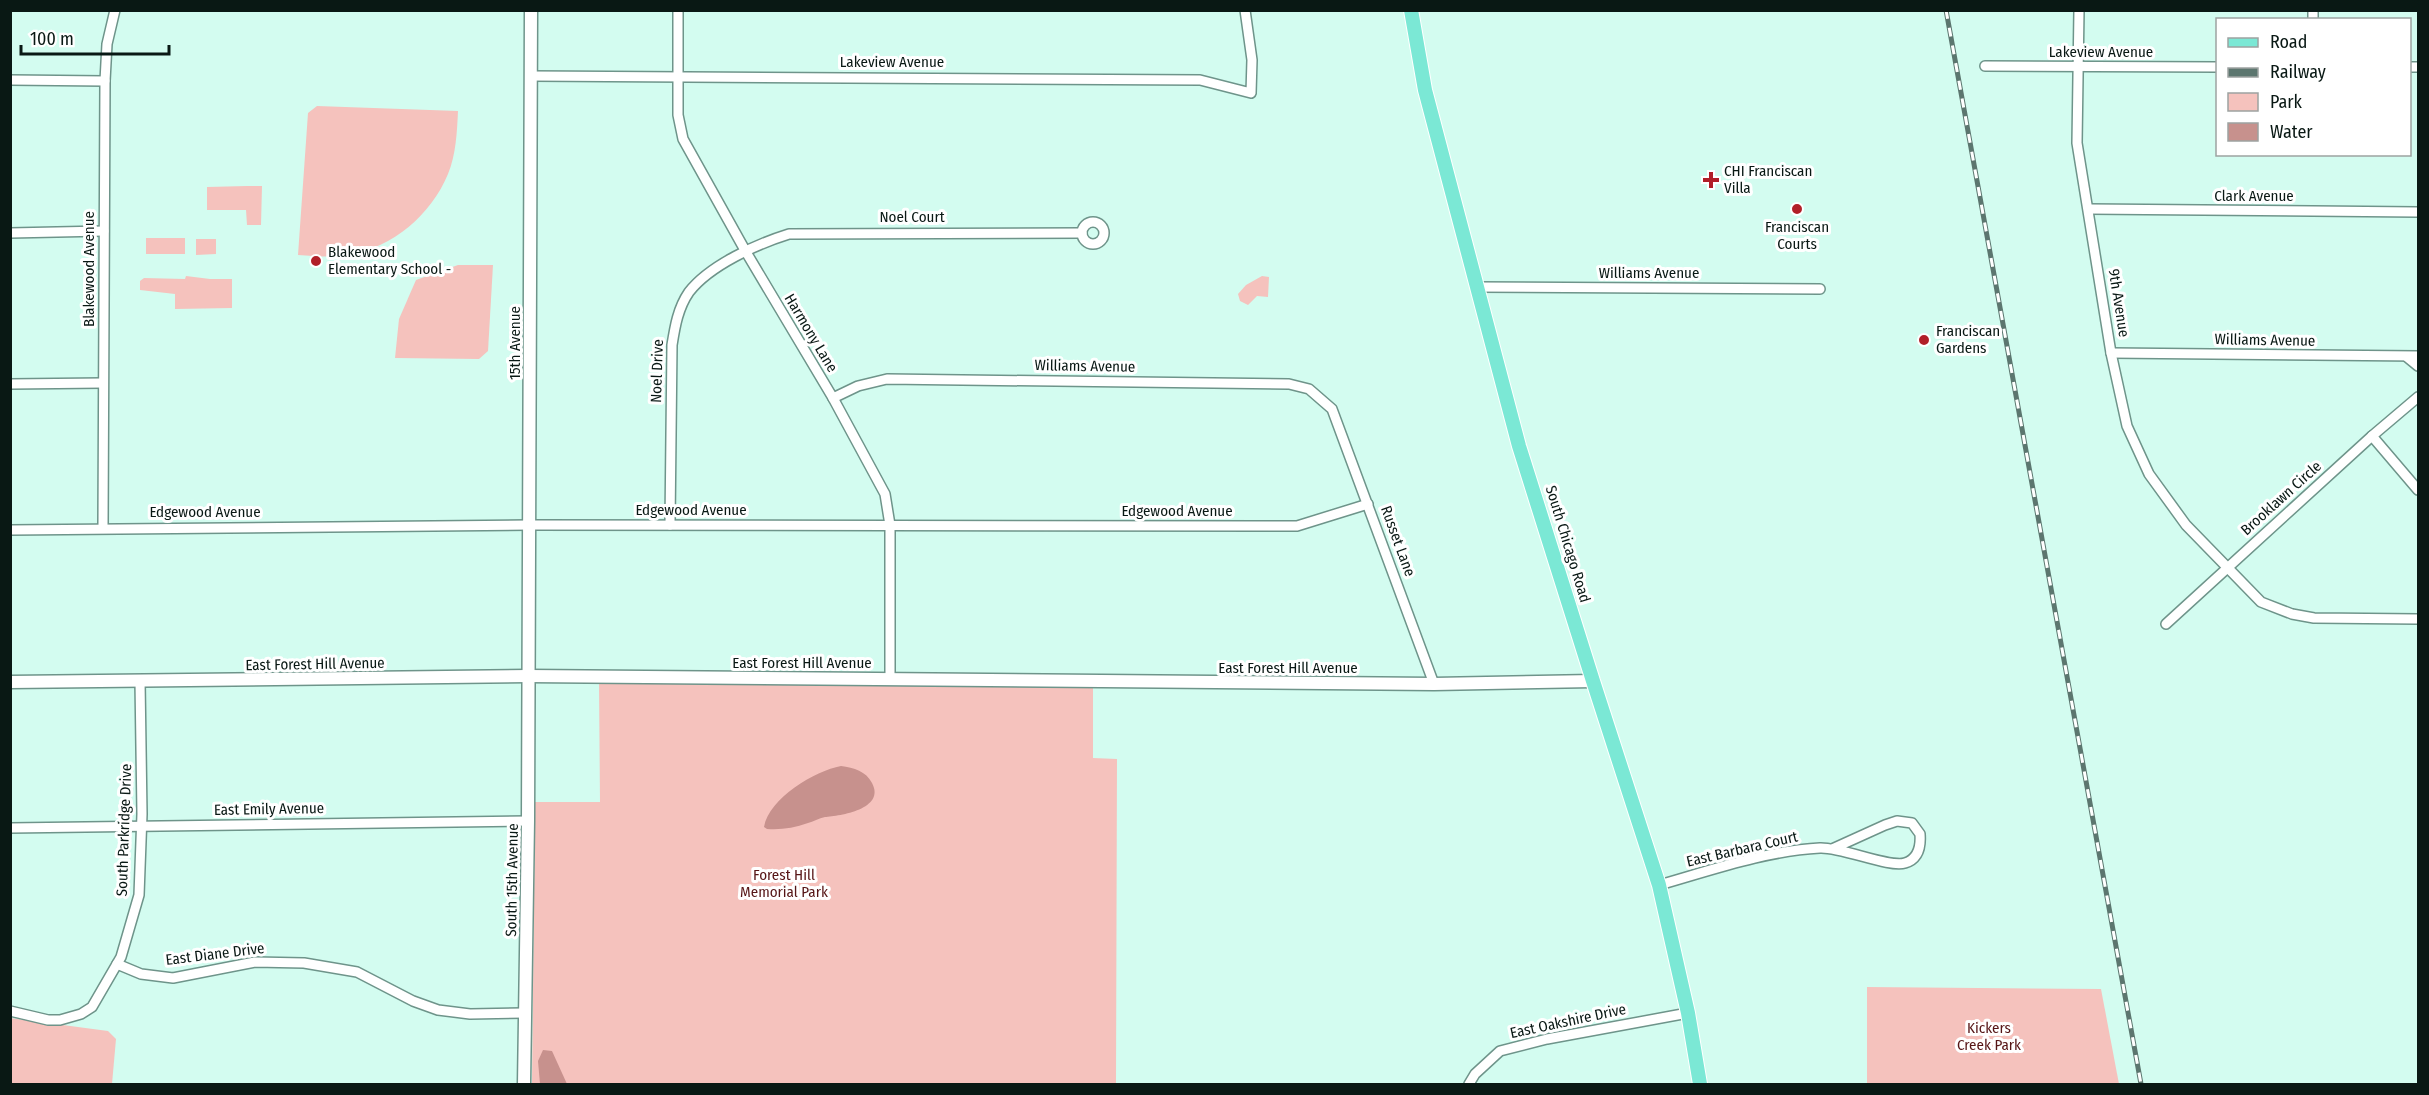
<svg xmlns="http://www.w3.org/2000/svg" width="2429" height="1095" font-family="'Fira Sans Condensed',sans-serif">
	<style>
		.green { fill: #f5c2bd }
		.water { fill: #c7918d }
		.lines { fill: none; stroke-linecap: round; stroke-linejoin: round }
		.street-casing { stroke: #6e948a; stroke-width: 12 }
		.secondary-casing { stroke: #6e948a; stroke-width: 15 }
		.primary-casing { stroke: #fff; stroke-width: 16 }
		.street { stroke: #fff; stroke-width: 9 }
		.secondary { stroke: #fff; stroke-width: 12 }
		.primary { stroke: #7be8d5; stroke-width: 14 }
		.rail-casing { stroke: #5c766f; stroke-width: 5 }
		.rail { stroke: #fff; stroke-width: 3; stroke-dasharray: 9; stroke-linecap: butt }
		.poi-dot { fill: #b11f28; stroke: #fff; stroke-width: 2 }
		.labels { text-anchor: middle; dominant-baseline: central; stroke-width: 6; stroke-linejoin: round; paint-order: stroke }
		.street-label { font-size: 15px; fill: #091814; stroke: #fff }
		.poi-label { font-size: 15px; fill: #091814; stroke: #fff; text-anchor: start }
		.park-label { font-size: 15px; fill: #561516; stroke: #fff }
	</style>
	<rect width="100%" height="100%" fill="#d3fcf0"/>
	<g class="green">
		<path d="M 317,106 L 458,111 C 457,132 456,155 448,174 C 431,215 393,247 349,255 C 332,258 315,256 298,255 L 308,113 Z"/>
		<polygon points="247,186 262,186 261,225 247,225 246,210 207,210 207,187"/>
		<rect x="146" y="238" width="39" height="16"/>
		<polygon points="196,239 216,239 216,254 196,255"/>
		<polygon points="458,265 493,265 488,351 479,359 395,358 399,319 416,280"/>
		<polygon points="186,276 210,279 232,279 232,308 175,309 175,294 140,290 140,281 144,278 185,279"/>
		<polygon points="1262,276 1269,277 1268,297 1257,296 1248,305 1240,301 1238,294 1246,285"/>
		<polygon points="599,682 1093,685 1093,758 1117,759 1116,1084 532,1084 535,802 600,802"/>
		<polygon points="1867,987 2101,989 2119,1084 1867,1084"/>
		<polygon points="10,1018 108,1031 116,1039 112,1084 11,1084"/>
	</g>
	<g class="water">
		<path d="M 841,766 C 854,768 866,771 872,783 C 886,809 840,816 825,817 C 819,818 813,822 808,823 C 794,828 781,830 767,829 L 764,827 C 769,798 815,771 841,766 Z"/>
		<polygon points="543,1050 552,1051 567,1084 540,1084 538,1061"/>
	</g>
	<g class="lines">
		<g class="street-casing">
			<g id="street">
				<polyline points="678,10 678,115 683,139 746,252 833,398 885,494 890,525 890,679"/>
				<polyline points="2079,10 2077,143 2111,353 2127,426 2149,474 2186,525 2261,602 2292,614 2314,618 2418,619"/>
				<polyline points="2313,20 2313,10"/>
				<polyline points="1985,66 2218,67"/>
				<polyline points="2410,67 2418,67"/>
				<polyline points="531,76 1200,80 1251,93 1252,60 1245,10"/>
				<polyline points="10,80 105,81"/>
				<polyline points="2089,209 2418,212"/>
				<circle cx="1093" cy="233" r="11"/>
				<polyline points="10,233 104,231"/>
				<polyline points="1477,287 1820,289"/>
				<polyline points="2111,353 2418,356"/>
				<polyline points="2407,357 2418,366"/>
				<polyline points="10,384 103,383"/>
				<polyline points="833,398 858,386 887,379 1289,384 1309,389 1332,409 1434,684"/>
				<polyline points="2372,436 2418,490"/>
				<path d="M 670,525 L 672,345 C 675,326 678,308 689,292 C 710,265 757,244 789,234 L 1082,233"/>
				<polyline points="103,528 105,81 107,44 115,10"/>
				<polyline points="10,530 529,525 1297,526 1368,504"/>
				<polyline points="2166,624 2372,436 2418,397"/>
				<polyline points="10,828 528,821"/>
				<path d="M 1659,885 C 1712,870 1765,851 1820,848 C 1842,847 1889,868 1905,863 C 1918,859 1921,847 1920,834 L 1912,823 L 1897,821 L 1885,825 L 1832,849"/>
				<polyline points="117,964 141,974 173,978 255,962 304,963 357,972 413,1001 438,1010 470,1014 524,1013"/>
				<polyline points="10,1011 48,1020 60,1020 81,1014 92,1007 121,957 139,895 142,814 140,681"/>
				<polyline points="1469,1084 1475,1074 1500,1051 1547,1039 1688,1013"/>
			</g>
		</g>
		<g class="secondary-casing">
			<g id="secondary">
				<polyline points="10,682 528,676 1434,684 1593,681"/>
				<polyline points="524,1084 528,821 531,10"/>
			</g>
		</g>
		<g class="primary-casing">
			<polyline id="primary" points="1411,10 1425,90 1519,446 1593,681 1659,885 1688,1013 1700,1084"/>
		</g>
		<use href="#street" class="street"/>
		<use href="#secondary" class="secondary"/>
		<use href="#primary" class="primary"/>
		<g class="rail-casing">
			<polyline id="rail" points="1946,10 2141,1084"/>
		</g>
		<use href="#rail" class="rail"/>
	</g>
	<g class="poi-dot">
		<path d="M1708 171h6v6h6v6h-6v6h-6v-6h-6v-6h6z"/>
		<circle cx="1797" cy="209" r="6"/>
		<circle cx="316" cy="261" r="6"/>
		<circle cx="1924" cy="340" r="6"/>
	</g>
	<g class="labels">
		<g class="street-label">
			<text x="2101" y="52">Lakeview Avenue</text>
			<text x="892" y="62">Lakeview Avenue</text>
			<text x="2254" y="196">Clark Avenue</text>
			<text x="912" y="217">Noel Court</text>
			<text transform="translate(89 269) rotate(-90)">Blakewood Avenue</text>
			<text x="1649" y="273">Williams Avenue</text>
			<text transform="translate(2119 303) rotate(81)">9th Avenue</text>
			<text transform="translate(811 333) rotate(59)">Harmony Lane</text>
			<text transform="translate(2265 340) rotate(1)">Williams Avenue</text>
			<text transform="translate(515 343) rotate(-90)">15th Avenue</text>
			<text transform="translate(1085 366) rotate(1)">Williams Avenue</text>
			<text transform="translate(657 371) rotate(-88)">Noel Drive</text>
			<text transform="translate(2281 498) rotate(-42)">Brooklawn Circle</text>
			<text x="691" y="510">Edgewood Avenue</text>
			<text x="1177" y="511">Edgewood Avenue</text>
			<text x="205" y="512">Edgewood Avenue</text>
			<text transform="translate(1398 541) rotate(70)">Russet Lane</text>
			<text transform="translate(1568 544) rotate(73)">South Chicago Road</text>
			<text x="802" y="663">East Forest Hill Avenue</text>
			<text transform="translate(315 664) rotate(-1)">East Forest Hill Avenue</text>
			<text x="1288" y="668">East Forest Hill Avenue</text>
			<text transform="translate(269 809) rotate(-1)">East Emily Avenue</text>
			<text transform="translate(124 830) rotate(-88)">South Parkridge Drive</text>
			<text transform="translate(1742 849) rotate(-13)">East Barbara Court</text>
			<text transform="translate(512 880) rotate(-89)">South 15th Avenue</text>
			<text transform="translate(215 954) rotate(-7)">East Diane Drive</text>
			<text transform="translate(1568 1021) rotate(-12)">East Oakshire Drive</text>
		</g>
		<g class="poi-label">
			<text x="1724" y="171">CHI Franciscan<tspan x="1724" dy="17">Villa</tspan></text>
			<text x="1797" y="227" text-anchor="middle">Franciscan<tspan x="1797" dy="17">Courts</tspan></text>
			<text x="328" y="252">Blakewood<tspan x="328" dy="17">Elementary School -</tspan></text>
			<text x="1936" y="331">Franciscan<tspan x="1936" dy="17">Gardens</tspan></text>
		</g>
		<g class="park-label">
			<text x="784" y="875">Forest Hill<tspan x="784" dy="17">Memorial Park</tspan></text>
			<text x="1989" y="1028">Kickers<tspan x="1989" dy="17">Creek Park</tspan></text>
		</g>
	</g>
	<rect width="2429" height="1095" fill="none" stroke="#091814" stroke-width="24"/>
	<rect x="2216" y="18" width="195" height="138" fill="#ffffff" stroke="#9da3a1" stroke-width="1.5"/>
	<rect x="2228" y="38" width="30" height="9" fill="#7be8d5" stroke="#9da3a1" stroke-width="1.5"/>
	<text x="2270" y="48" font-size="18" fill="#091814">Road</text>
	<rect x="2228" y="68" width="30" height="9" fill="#5c766f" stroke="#9da3a1" stroke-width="1.5"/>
	<text x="2270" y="78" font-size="18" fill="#091814">Railway</text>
	<rect x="2228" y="93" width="30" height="18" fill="#f5c2bd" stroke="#9da3a1" stroke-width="1.5"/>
	<text x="2270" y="108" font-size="18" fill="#091814">Park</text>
	<rect x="2228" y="123" width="30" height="18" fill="#c7918d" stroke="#9da3a1" stroke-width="1.5"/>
	<text x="2270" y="138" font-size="18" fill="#091814">Water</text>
	<path d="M21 45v9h148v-9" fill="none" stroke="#091814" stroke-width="3"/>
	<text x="30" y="45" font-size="18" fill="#091814" stroke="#ffffff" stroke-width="4.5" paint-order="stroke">100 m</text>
</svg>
